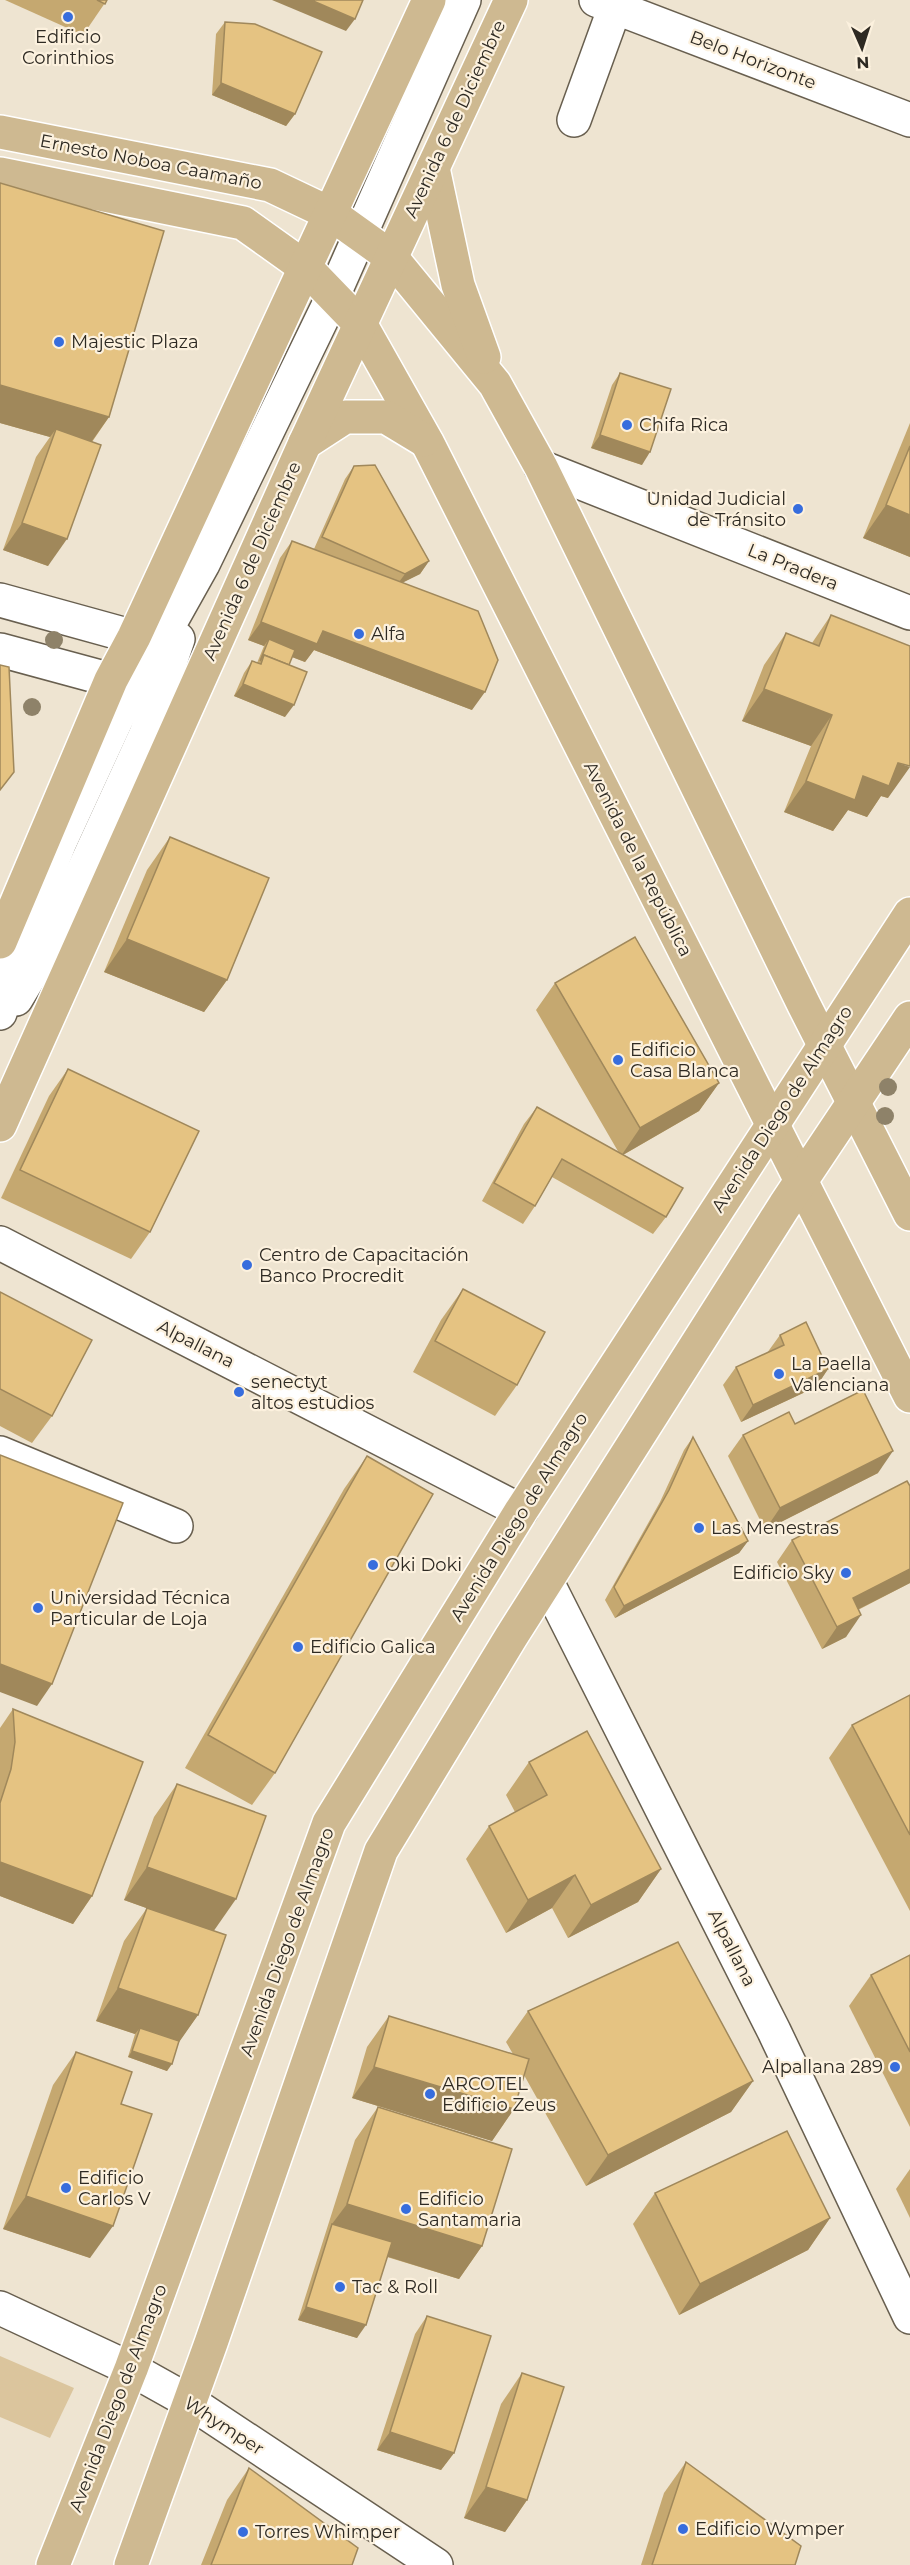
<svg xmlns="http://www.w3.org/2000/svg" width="910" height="2565" font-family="Montserrat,sans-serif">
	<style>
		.green { fill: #dbc59d }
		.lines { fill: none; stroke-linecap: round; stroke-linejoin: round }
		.minor-casing { stroke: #685f4f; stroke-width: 36 }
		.major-casing { stroke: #fff; stroke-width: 36 }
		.minor { stroke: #fff; stroke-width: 33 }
		.major { stroke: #ceb991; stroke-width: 33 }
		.tree { fill: #8e8269 }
		.wall { fill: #c5a870 }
		.shaded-wall { fill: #a0885b }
		.building { fill: #e5c382; stroke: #a0885b; stroke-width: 1.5 }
		.poi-dot { fill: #376ddd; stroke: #fcf1de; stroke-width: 2 }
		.labels { text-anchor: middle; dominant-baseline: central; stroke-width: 4.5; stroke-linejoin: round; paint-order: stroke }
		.poi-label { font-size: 18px; fill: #2e2a23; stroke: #fcf1de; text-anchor: start }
		.street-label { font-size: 18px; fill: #2e2a23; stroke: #fcf1de }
	</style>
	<rect width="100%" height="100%" fill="#eee4d1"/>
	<polygon class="green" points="0,2356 74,2388 50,2438 0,2417"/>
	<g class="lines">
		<g class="minor-casing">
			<g id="minor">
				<polyline points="596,0 910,120"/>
				<polyline points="574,120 615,7"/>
				<polyline points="541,467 910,613"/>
				<polyline points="0,600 134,637"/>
				<polyline points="0,650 111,680"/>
				<polyline points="16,999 51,941 146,734 178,639"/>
				<polyline points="0,1013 25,928 60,842 119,714 203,564 333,296 464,0"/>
				<polyline points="0,1243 521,1511"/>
				<polyline points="0,1453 176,1526"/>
				<polyline points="547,1582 774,2031 910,2317"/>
				<polyline points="0,2308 131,2369 190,2402 436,2565"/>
			</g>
		</g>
		<g class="major-casing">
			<g id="major">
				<polyline points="0,132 270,185 331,214 391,257 495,384 541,467 804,1005 910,1214"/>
				<polyline points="433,168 458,285 484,357"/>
				<polyline points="0,174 243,223 306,268 361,325 427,442 910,1396"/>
				<polyline points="305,443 345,417 386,417 424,440"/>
				<polyline points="0,942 111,680 134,637 429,0"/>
				<polyline points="0,1125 305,443 511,0"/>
				<polyline points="53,2565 131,2369 329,1823 521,1511 910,914"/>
				<polyline points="131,2565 211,2343 381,1851 511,1637 785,1205 910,1018"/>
			</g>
		</g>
		<use href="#minor" class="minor"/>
		<use href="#major" class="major"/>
	</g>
	<g class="tree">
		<circle cx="54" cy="640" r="9"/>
		<circle cx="32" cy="707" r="9"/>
		<circle cx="888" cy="1087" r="9"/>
		<circle cx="885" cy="1116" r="9"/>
	</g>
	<g class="wall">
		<polygon points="5,0 107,0 83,35"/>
		<polygon points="225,22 295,114 286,126 212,95 216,34"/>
		<polygon points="620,373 642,465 591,448 612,385"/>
		<polygon points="109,417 92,442 48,566 3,550 36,457 50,437 0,423"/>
		<polygon points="910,423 910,557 863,538"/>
		<polygon points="354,466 429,561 420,574 403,582 472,710 314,650 305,662 292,657 289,665 285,717 234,696 244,673 252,661 257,663 264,646 248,640 280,558 292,541 314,549 345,479"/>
		<polygon points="831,615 888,798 881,796 867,817 848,810 833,831 784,812 811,746 742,721 764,665 786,633 812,643"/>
		<polygon points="170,837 227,980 204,1012 104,972 147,870"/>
		<polygon points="555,983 719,1083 699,1111 623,1155 666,1217 653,1234 552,1177 535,1206 523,1224 482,1201 524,1124 537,1107 619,1153 536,1010"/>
		<polygon points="68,1069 150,1232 131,1259 1,1198 49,1096"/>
		<polygon points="463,1289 517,1385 495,1416 413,1372 441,1320"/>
		<polygon points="0,1292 52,1416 32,1443 0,1426"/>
		<polygon points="780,1335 828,1369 816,1387 741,1422 723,1385 736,1367 767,1353"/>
		<polygon points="795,1424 878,1473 765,1530 728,1456 743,1435"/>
		<polygon points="693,1437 748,1541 739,1553 615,1618 605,1600 660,1502 684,1450"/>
		<polygon points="367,1456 275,1773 252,1805 185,1768 344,1489"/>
		<polygon points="910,1486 910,1583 858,1610 846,1637 822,1649 777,1562 792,1540"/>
		<polygon points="910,1695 910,1911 829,1758 852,1725"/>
		<polygon points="13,1709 92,1896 73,1924 0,1896 0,1728"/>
		<polygon points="529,1762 661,1869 638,1902 568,1938 552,1908 506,1933 466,1859 489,1826 515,1812 506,1795"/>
		<polygon points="177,1784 213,1931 198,2015 179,2041 167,2071 128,2057 135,2034 96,2021 124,1941 147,1908 152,1910 124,1900 154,1817"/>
		<polygon points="910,1955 910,2127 849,2006 871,1975"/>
		<polygon points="528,2011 753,2081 731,2112 586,2186 524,2075 514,2109 492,2141 352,2098 367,2047 389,2016 513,2054 506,2042"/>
		<polygon points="76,2052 121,2104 90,2258 3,2229 53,2085"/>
		<polygon points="378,2107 482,2246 459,2279 387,2257 357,2338 298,2320 355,2140"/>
		<polygon points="910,2169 910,2218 896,2189"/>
		<polygon points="655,2193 830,2218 808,2250 679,2315 633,2224"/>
		<polygon points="427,2316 454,2453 441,2470 377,2450 415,2334"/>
		<polygon points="522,2373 527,2500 505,2532 464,2518 501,2404"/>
		<polygon points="686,2462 795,2565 641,2565 664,2493"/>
		<polygon points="249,2468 352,2565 201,2565 227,2500"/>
	</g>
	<g class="shaded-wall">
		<polygon points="272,0 311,0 355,19 346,31"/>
		<polygon points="221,83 295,114 286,126 212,95"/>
		<polygon points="0,385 109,417 87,448 56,429 50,437 0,423"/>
		<polygon points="600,435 650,452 642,465 591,448"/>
		<polygon points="886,505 910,515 910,557 863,538"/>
		<polygon points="22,523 67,539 48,566 3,550"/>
		<polygon points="429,561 420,574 396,586 405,574"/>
		<polygon points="261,622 323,631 485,692 472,710 314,650 305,662 266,647 269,639 264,646 248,640"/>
		<polygon points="243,684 294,705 285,717 234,696"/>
		<polygon points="764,689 832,715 811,746 742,721"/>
		<polygon points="898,763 910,767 888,798 881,796 867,817 848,810 833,831 784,812 806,781 863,776"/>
		<polygon points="127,939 227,980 204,1012 104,972"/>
		<polygon points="719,1083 699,1111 621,1156 640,1128"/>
		<polygon points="828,1369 816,1387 741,1422 753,1405"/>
		<polygon points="893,1451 878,1473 765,1530 780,1508"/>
		<polygon points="748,1541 739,1553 615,1618 624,1606"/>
		<polygon points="910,1569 910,1583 837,1620 853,1598"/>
		<polygon points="861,1615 846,1637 822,1649 837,1627"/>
		<polygon points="0,1664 52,1684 37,1706 0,1692"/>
		<polygon points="0,1862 92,1896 73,1924 0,1896"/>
		<polygon points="147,1867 236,1899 213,1932 124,1900"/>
		<polygon points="661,1869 638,1902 568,1938 591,1905"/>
		<polygon points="575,1875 552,1908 506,1933 528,1900"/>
		<polygon points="118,1988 198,2015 175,2048 140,2028 135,2034 96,2021"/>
		<polygon points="132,2051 172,2064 167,2071 128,2057"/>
		<polygon points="374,2067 514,2109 492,2141 352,2098"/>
		<polygon points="753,2081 731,2112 586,2186 608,2155"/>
		<polygon points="26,2196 113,2226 90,2258 3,2229"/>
		<polygon points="347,2204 482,2246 459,2279 328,2238 332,2224"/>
		<polygon points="830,2218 808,2250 679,2315 700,2284"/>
		<polygon points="306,2307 366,2325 357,2338 298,2320"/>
		<polygon points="390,2432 454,2453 441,2470 377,2450"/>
		<polygon points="486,2487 527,2500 505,2532 464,2518"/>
	</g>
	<g class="building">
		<polygon points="97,0 107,0 105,4"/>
		<polygon points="311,0 363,0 355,19"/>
		<polygon points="225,22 255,24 322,52 295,114 221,83"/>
		<polygon points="0,183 164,231 109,417 0,385"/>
		<polygon points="620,373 671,389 650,452 600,435"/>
		<polygon points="56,429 101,445 67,539 22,523"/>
		<polygon points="910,446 910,515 886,505"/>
		<polygon points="375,465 429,561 405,574 322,537 354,466"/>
		<polygon points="292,541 478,611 498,660 485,692 323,631 317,644 261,622"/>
		<polygon points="831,615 910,646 910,766 898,763 889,786 863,776 855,800 806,781 832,715 764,689 786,633 819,646"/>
		<polygon points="269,639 295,650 289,665 264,655 260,661"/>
		<polygon points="264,655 307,672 294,705 243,684 252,661 261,664"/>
		<polygon points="0,665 9,667 14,772 0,790"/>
		<polygon points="170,837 269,878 227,980 127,939"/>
		<polygon points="635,937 719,1083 640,1128 555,983"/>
		<polygon points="68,1069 199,1131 150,1232 20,1170"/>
		<polygon points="537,1107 683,1188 666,1217 562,1159 535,1206 494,1183"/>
		<polygon points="463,1289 545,1332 517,1385 435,1341"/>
		<polygon points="0,1292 92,1340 52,1416 0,1389"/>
		<polygon points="806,1322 828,1369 753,1405 736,1367 784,1345 780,1335"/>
		<polygon points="863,1390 893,1451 780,1508 743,1435 789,1412 795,1424"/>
		<polygon points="693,1437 748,1541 624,1606 614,1587 669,1490"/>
		<polygon points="0,1455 123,1503 52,1684 0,1664"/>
		<polygon points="367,1456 433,1494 275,1773 208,1735"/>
		<polygon points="907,1481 910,1486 910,1569 853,1598 861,1615 837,1627 792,1540"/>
		<polygon points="910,1695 910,1835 852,1725"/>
		<polygon points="13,1709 143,1762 92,1896 0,1862 0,1803 11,1769 15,1742"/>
		<polygon points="587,1731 661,1869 591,1905 575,1875 528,1900 489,1826 547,1795 529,1762"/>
		<polygon points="177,1784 266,1816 236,1899 147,1867"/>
		<polygon points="147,1908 226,1935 198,2015 118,1988"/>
		<polygon points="678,1942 753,2081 608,2155 528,2011"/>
		<polygon points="910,1955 910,2052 871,1975"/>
		<polygon points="389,2016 529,2059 514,2109 374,2067"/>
		<polygon points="140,2028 179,2041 172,2064 132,2051"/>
		<polygon points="76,2052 132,2072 121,2104 152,2114 113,2226 26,2196"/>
		<polygon points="378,2107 512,2149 482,2246 347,2204"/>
		<polygon points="787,2131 830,2218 700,2284 655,2193"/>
		<polygon points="332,2224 392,2242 366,2325 306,2307"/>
		<polygon points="427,2316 491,2336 454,2453 390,2432"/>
		<polygon points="522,2373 564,2387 527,2500 486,2487"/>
		<polygon points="686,2462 801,2546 795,2565 652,2565"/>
		<polygon points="249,2468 358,2548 352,2565 211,2565"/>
	</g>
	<g class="poi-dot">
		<circle cx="68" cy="17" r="6"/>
		<circle cx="59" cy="342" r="6"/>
		<circle cx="627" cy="425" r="6"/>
		<circle cx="798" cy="509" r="6"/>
		<circle cx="359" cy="634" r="6"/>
		<circle cx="618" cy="1060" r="6"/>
		<circle cx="247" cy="1265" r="6"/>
		<circle cx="779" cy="1374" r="6"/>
		<circle cx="239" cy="1392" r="6"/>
		<circle cx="699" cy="1528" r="6"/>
		<circle cx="373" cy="1565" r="6"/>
		<circle cx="846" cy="1573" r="6"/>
		<circle cx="38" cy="1608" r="6"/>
		<circle cx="298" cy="1647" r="6"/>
		<circle cx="895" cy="2067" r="6"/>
		<circle cx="430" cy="2094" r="6"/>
		<circle cx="66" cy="2188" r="6"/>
		<circle cx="406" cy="2209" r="6"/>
		<circle cx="340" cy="2287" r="6"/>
		<circle cx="683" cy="2529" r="6"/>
		<circle cx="243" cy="2532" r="6"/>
	</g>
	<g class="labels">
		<g class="poi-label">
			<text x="68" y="37" text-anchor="middle">Edificio<tspan x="68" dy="21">Corinthios</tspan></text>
			<text x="71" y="342">Majestic Plaza</text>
			<text x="639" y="425">Chifa Rica</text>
			<text x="786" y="499" text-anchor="end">Unidad Judicial<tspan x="786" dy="21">de Tránsito</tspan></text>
			<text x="371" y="634">Alfa</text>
			<text x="630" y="1050">Edificio<tspan x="630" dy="21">Casa Blanca</tspan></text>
			<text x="259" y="1255">Centro de Capacitación<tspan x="259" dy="21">Banco Procredit</tspan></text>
			<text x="791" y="1364">La Paella<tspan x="791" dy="21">Valenciana</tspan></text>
			<text x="251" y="1382">senectyt<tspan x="251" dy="21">altos estudios</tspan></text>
			<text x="711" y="1528">Las Menestras</text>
			<text x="385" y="1565">Oki Doki</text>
			<text x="834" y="1573" text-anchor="end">Edificio Sky</text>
			<text x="50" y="1598">Universidad Técnica<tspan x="50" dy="21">Particular de Loja</tspan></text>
			<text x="310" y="1647">Edificio Galica</text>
			<text x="883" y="2067" text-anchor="end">Alpallana 289</text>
			<text x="442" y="2084">ARCOTEL<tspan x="442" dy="21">Edificio Zeus</tspan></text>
			<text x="78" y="2178">Edificio<tspan x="78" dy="21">Carlos V</tspan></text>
			<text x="418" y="2199">Edificio<tspan x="418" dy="21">Santamaria</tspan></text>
			<text x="352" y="2287">Tac &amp; Roll</text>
			<text x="695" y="2529">Edificio Wymper</text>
			<text x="255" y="2532">Torres Whimper</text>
		</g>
		<g class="street-label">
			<text transform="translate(753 60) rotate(21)">Belo Horizonte</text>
			<text transform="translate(455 119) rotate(-65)">Avenida 6 de Diciembre</text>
			<text transform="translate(151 162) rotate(11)">Ernesto Noboa Caamaño</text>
			<text transform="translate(252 561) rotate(-66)">Avenida 6 de Diciembre</text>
			<text transform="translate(793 567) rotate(22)">La Pradera</text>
			<text transform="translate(638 859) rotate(63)">Avenida de la República</text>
			<text transform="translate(782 1109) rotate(-57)">Avenida Diego de Almagro</text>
			<text transform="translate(196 1344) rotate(27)">Alpallana</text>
			<text transform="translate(519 1517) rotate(-58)">Avenida Diego de Almagro</text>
			<text transform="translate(287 1942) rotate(-70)">Avenida Diego de Almagro</text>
			<text transform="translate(732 1948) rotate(63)">Alpallana</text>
			<text transform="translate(118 2398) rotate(-69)">Avenida Diego de Almagro</text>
			<text transform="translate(224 2426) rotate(33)">Whymper</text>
		</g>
	</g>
	<g transform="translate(862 48) rotate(177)" stroke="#fcf1de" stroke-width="4.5" paint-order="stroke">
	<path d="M0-4.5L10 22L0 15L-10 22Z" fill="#2e2a23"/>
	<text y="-9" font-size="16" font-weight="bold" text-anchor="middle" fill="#2e2a23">N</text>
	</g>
</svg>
